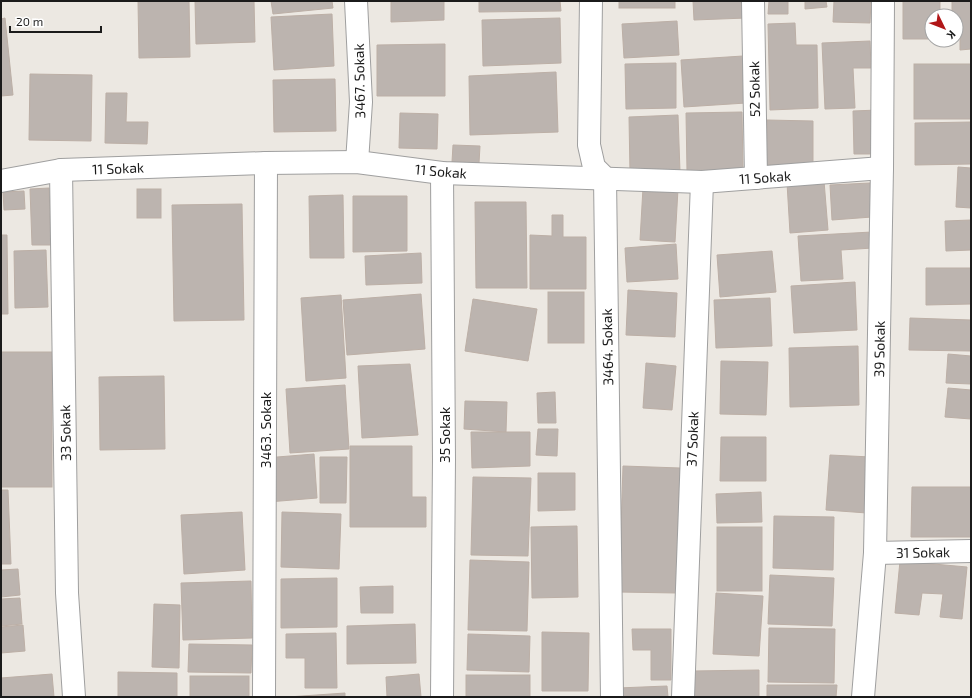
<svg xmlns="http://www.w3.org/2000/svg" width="972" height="698" font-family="'Exo 2',sans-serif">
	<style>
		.building { fill: #bcb4af; stroke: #bcafa6 }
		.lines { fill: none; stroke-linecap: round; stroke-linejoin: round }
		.minor-casing { stroke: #9f9f9f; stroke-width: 24 }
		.minor { stroke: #fff; stroke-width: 22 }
		.labels { text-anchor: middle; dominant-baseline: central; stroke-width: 4; stroke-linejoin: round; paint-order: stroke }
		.street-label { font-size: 14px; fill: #1b1b1b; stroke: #fff }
	</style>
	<rect width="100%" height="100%" fill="#ece8e2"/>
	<g class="building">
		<polygon points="138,1 189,1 190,57 139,58"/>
		<polygon points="195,1 254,1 255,42 196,44"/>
		<polygon points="271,1 332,1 333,8 273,14"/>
		<polygon points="391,1 444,1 444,20 391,22"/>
		<polygon points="479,1 560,1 561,11 479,12"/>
		<rect x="619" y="1" width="56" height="7"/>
		<polygon points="693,1 745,1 746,18 694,20"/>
		<polygon points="769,1 788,1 788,14 768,14"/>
		<polygon points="805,1 826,1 827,7 805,9"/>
		<polygon points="834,1 871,1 870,23 833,22"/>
		<polygon points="903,1 940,1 940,16 932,16 932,39 903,39"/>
		<polygon points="952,1 971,1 971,49 960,50 960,27 956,26 956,16 952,16"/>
		<polygon points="332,14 334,66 274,70 271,17"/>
		<polygon points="5,18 13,95 1,96 1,19"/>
		<polygon points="560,18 561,63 483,66 482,20"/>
		<polygon points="677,21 679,55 624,58 622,24"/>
		<polygon points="795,23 796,45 817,45 818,108 770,110 768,24"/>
		<polygon points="870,41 871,68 853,68 855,108 825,109 822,43"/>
		<polygon points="445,44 445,96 377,96 377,45"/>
		<polygon points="743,56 746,103 684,107 681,60"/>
		<polygon points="676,63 676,108 626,109 625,64"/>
		<rect x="914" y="64" width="57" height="55"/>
		<polygon points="556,72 558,132 470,135 469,76"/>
		<polygon points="30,74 92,75 91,141 29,140"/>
		<polygon points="335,79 336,131 274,132 273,80"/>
		<polygon points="106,93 127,93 126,122 148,122 147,144 105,143"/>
		<polygon points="878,110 878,154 854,154 853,111"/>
		<polygon points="742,112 743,170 687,171 686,113"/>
		<polygon points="400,113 438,114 437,149 399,148"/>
		<polygon points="678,115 680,172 630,173 629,117"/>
		<polygon points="767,120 813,121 813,166 766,165"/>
		<polygon points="971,122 971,164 915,165 915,123"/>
		<polygon points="453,145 480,146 479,163 452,162"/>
		<polygon points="958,167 971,168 971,208 956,207"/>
		<polygon points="824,181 828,230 790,233 787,183"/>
		<polygon points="870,183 872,217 832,220 830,185"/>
		<polygon points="49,188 51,245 32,245 30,189"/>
		<polygon points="643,188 678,189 675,242 640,240"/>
		<rect x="137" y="189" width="24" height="29"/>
		<polygon points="24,191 25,209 4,210 3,192"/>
		<polygon points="343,195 344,258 310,258 309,196"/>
		<polygon points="353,196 407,196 407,251 353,252"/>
		<polygon points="475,202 526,202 527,288 476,288"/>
		<polygon points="242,204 244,320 174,321 172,205"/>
		<polygon points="552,215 563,215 563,237 586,237 586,289 530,289 530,235 552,236"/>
		<polygon points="971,220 971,250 946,251 945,221"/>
		<polygon points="872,232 873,248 841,250 843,279 801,281 798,236"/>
		<polygon points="1,235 7,235 8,314 1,314"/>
		<polygon points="676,244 678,279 627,282 625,248"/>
		<polygon points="46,250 48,307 15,308 14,251"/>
		<polygon points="772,251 776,292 720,297 717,255"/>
		<polygon points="421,253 422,283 366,285 365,256"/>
		<polygon points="926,268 971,268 971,304 926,305"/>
		<polygon points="855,282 857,330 794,333 791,286"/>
		<polygon points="628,290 677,293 675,337 626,335"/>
		<rect x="548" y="292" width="36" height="51"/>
		<polygon points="421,294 425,349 347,355 343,300"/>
		<polygon points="341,295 346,378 306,381 301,298"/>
		<polygon points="770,298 772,346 716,348 714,300"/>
		<polygon points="473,299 537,309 528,361 465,351"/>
		<polygon points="910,318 971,320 971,351 909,350"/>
		<polygon points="858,346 859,405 790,407 789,348"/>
		<rect x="1" y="352" width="51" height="135"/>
		<polygon points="948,354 971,356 971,384 946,383"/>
		<polygon points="721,361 768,362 766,415 720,414"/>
		<polygon points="646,363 676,366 672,410 643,408"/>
		<polygon points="410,364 418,435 362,438 358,366"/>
		<polygon points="164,376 165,449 100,450 99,377"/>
		<polygon points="345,385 349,449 290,453 286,389"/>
		<polygon points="948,388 971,390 971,419 945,417"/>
		<polygon points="555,392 556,423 538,423 537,393"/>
		<polygon points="465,401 507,402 506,432 464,429"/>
		<polygon points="538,429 558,429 557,456 536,455"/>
		<polygon points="471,432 530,432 530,466 472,468"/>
		<polygon points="721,437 766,437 766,481 720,481"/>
		<polygon points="350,446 412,446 412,497 426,497 426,527 350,527"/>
		<polygon points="314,454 317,498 268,502 265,458"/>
		<polygon points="830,455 871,457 867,513 826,510"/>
		<polygon points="320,457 347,457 346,503 320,503"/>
		<polygon points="623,466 680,468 676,593 619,592"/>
		<polygon points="538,473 575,473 575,510 538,511"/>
		<polygon points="473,477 531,478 528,556 471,555"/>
		<polygon points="912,487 971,487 971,537 911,537"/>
		<polygon points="1,490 8,490 11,564 1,564"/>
		<polygon points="761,492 762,522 717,523 716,494"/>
		<polygon points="242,512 245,570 184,574 181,515"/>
		<polygon points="282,512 341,514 339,569 281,567"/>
		<polygon points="774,516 834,517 833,570 773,568"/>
		<polygon points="577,526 578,597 532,598 531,527"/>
		<rect x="717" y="527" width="45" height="64"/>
		<polygon points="470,560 529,562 527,631 468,630"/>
		<polygon points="900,561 967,567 962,619 940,617 943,594 922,593 919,615 895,613"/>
		<polygon points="18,569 20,595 1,597 1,570"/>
		<polygon points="770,575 834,578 832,626 768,624"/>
		<polygon points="337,578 337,627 281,628 281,579"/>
		<polygon points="251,581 252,638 183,640 181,583"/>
		<polygon points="393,586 393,613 361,613 360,587"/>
		<polygon points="716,593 763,596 759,656 713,654"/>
		<polygon points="20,598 22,624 1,626 1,599"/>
		<polygon points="154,604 180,605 179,668 152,667"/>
		<polygon points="415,624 416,663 347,664 347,626"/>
		<polygon points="23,625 25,651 1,653 1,627"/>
		<polygon points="769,628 835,629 834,683 768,682"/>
		<polygon points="632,629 671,629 671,680 651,680 651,650 633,650"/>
		<polygon points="542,632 589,633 588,691 542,691"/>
		<polygon points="336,633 337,688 305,688 305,658 286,658 286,634"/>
		<polygon points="468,634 530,636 529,672 467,670"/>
		<polygon points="189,644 252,645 251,673 188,672"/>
		<polygon points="759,670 759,697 693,697 693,671"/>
		<polygon points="118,672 177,673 177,697 118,697"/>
		<polygon points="52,674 54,697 1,697 1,678"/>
		<polygon points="419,674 421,697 387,697 386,677"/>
		<rect x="466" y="675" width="64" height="22"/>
		<rect x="190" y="676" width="59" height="21"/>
		<polygon points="767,685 837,685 836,697 767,697"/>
		<polygon points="667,686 668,697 618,697 618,688"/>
		<polygon points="345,693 345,697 288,697"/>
	</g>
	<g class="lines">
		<g class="minor-casing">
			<g id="minor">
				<polyline points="356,1 361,102 357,162"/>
				<polyline points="591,1 589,145 594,167 605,178 612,697"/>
				<polyline points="753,1 756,178"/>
				<polyline points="61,170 67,593 74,697"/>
				<polyline points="1,181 61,170 266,163 357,162 442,173 702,182 882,168"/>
				<polyline points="875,553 971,551"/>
				<polyline points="264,697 266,163"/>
				<polyline points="442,697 444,459 442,173"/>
				<polyline points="683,697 702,182"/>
				<polyline points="863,697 875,553 882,168 883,1"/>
			</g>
		</g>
		<use href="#minor" class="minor"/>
	</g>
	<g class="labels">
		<g class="street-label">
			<text transform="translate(359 81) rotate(-91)">3467. Sokak</text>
			<text transform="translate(754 89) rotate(-91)">52 Sokak</text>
			<text transform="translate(118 168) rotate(-2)">11 Sokak</text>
			<text transform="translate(441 171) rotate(5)">11 Sokak</text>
			<text transform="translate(765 177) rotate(-4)">11 Sokak</text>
			<text transform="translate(607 347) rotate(-91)">3464. Sokak</text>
			<text transform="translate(879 349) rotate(-89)">39 Sokak</text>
			<text transform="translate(265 430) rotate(-90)">3463. Sokak</text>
			<text transform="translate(65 433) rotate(-91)">33 Sokak</text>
			<text transform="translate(444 435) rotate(-90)">35 Sokak</text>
			<text transform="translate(692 439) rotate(-88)">37 Sokak</text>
			<text transform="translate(923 552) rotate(-1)">31 Sokak</text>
		</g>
	</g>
	<rect width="972" height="698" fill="none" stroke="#1b1b1b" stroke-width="4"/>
	<g transform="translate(944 28) rotate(133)"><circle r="19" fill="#ffffff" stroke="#a4a4a4"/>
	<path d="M0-3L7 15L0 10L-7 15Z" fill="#b11618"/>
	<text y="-6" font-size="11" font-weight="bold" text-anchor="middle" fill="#1b1b1b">K</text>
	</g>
	<path d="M10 26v6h91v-6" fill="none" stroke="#1b1b1b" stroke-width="2"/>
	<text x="16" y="26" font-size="12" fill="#1b1b1b" stroke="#ffffff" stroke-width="3" paint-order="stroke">20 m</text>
</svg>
